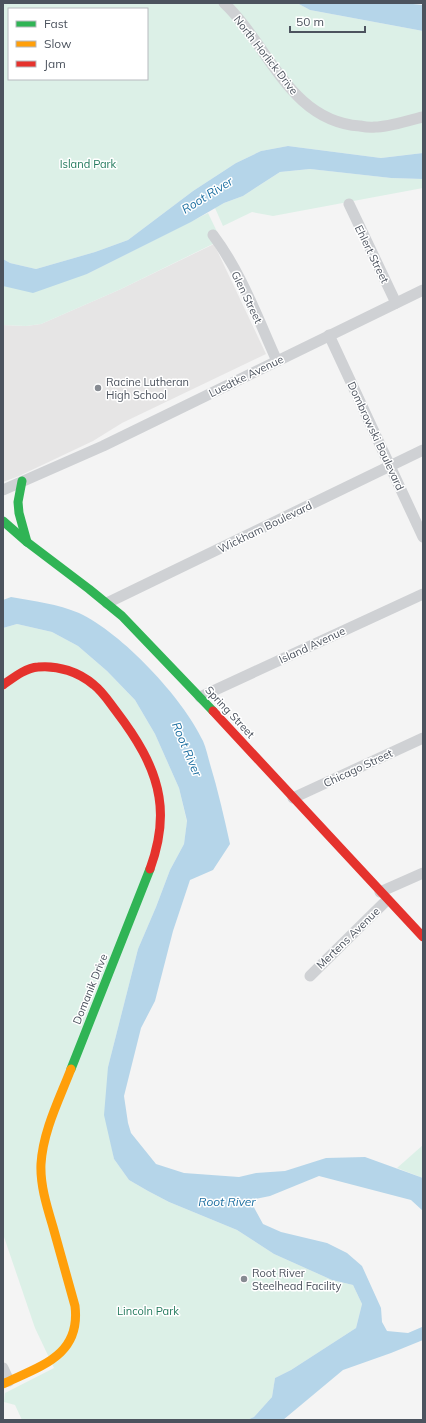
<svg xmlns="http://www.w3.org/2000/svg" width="426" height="1423" font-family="Mulish,sans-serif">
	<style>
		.education { fill: #e6e5e5 }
		.green { fill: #dcf0e7; fill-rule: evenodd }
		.water { fill: #b5d5e9 }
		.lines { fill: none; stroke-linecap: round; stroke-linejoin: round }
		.street { stroke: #cfd1d4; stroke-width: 11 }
		.fast { stroke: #30b455; stroke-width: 9 }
		.slow { stroke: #ff9f0a; stroke-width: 9 }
		.jam { stroke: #e5322d; stroke-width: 9 }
		.poi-dot { fill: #878b92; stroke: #fff; stroke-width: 1.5 }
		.labels { text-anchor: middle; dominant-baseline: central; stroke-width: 3; stroke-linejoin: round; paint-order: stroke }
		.street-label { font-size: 11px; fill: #4c535e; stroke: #fff }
		.park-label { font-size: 11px; fill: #237a5d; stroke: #fff }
		.poi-label { font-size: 11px; fill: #4c535e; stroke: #fff; text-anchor: start }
		.water-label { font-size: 12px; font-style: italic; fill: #1d6fa1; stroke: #fff }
	</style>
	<rect width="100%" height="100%" fill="#f4f4f4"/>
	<polygon class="education" points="214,244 266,354 122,423 93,441 19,476 3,482 3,325 26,326 41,324 121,289"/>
	<g class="green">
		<path d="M 3,3 L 297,3 L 310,10 L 423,31 L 423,153 L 381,158 L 288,146 L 261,151 L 236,163 L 193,191 L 128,240 L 95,252 L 36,269 L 10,263 L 3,259 ZM 9,9 L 147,9 L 147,79 L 9,79 Z"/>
		<polygon points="310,169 391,178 423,179 423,188 273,216 252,212 223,226 215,208 224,203 243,196 280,172"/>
		<polygon points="208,213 221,240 121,289 41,324 26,326 3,325 3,286 87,274"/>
		<polygon points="17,624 52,632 78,646 107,671 135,700 155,734 179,788 187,822 184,844 170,870 156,907 138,949 108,1067 110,1138 114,1159 129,1180 148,1191 169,1202 237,1230 274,1254 332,1280 353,1285 362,1304 356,1328 291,1370 275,1378 272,1397 254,1417 247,1420 22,1420 15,1405 4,1402 5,1393 54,1368 35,1328 3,1234 3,628"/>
		<polygon points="423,1145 423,1178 397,1168"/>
	</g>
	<g class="water">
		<polygon points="297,3 403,3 423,5 423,31 310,10"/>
		<polygon points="288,146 381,158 423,153 423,179 391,178 310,169 280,172 243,196 224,203 191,222 87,274 33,293 3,286 3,259 10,263 36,269 95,252 128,240 193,191 236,163 261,151"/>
		<path d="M 11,597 C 34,601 58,604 79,613 C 122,633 183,698 203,741 C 206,748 208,757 210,764 C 218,790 224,817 230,844 L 213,870 L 190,880 L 173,931 L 155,1001 L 141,1028 L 124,1096 L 128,1123 L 131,1133 L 156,1164 L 184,1173 L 239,1177 L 256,1173 L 285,1171 L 326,1158 L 365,1157 L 423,1178 L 423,1211 L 411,1200 L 319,1176 L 270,1196 L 250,1200 L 263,1224 L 281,1232 L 327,1243 L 347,1253 L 362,1266 L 381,1308 L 382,1322 L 387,1331 L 408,1333 L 422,1327 L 423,1325 L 423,1340 L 391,1353 L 343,1370 L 283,1420 L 247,1420 L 254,1417 L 272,1397 L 275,1378 L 291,1370 L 356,1328 L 362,1304 L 353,1285 L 332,1280 L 274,1254 L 237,1230 L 169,1202 L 148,1191 L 129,1180 L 114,1159 L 104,1115 L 108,1067 L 138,949 L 156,907 L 170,870 L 184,844 L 187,821 L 179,788 L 155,734 L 135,700 L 107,671 L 78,646 L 52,632 L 17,624 L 3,628 L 3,600 Z"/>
	</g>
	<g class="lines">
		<g class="street">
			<path d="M 224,3 C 269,45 289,121 360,126 C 365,127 370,128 375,127 C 389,127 409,120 423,117"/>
			<polyline points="349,204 396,303"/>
			<path d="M 213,235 C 241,272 258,319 277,361"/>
			<polyline points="329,335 423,537"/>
			<polyline points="3,490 103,446 423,290"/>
			<polyline points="107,603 423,450"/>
			<polyline points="200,697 423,594"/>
			<polyline points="293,798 423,738"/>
			<polyline points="380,892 423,873"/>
			<polyline points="310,976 387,900"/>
			<polyline points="3,1368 9,1381"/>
		</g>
		<g class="fast">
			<polyline points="22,481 18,502 19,513 27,542"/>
			<polyline points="3,521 27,542 89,589 122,616 213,711"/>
			<polyline points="71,1069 150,869"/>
		</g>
		<path class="slow" d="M 3,1384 C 40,1366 81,1356 75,1306 C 68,1280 60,1253 53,1227 C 47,1207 40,1185 41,1164 C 43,1131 59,1100 71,1069"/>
		<g class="jam">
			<path d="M 3,685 C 13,678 25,668 38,667 C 58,665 79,672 94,685 C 103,692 109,702 116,711 C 135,736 154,765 159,797 C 163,821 158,847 150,869"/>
			<polyline points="213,711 423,937"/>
		</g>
	</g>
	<g class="poi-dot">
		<circle cx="98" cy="388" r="4"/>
		<circle cx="244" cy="1279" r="4"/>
	</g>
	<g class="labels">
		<g class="street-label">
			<text transform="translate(266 55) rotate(52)">North Horlick Drive</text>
			<text transform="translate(372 254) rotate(64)">Ehlert Street</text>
			<text transform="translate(247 297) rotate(64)">Glen Street</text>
			<text transform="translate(246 376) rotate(-26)">Luedtke Avenue</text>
			<text transform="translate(376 436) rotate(65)">Dombrowski Boulevard</text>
			<text transform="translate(265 527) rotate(-26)">Wickham Boulevard</text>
			<text transform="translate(312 645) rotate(-25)">Island Avenue</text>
			<text transform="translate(230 712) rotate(47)">Spring Street</text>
			<text transform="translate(358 768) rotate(-25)">Chicago Street</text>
			<text transform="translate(348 938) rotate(-44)">Mertens Avenue</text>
			<text transform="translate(90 989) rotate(-68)">Domanik Drive</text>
		</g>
		<g class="park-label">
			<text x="88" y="164">Island Park</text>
			<text x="148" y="1311">Lincoln Park</text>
		</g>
		<g class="poi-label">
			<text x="106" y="382">Racine Lutheran<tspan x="106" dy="13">High School</tspan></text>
			<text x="252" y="1273">Root River<tspan x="252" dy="13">Steelhead Facility</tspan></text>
		</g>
		<g class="water-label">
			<text transform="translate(207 195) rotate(-32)">Root River</text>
			<text transform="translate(187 749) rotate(67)">Root River</text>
			<text x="227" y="1201">Root River</text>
		</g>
	</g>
	<rect width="426" height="1423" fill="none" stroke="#4c535e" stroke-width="8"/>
	<rect x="8" y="8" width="140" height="72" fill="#ffffff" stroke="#b7babf"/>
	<rect x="16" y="21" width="20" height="6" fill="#30b455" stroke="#b7babf"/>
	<text x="44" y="28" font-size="12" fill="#4c535e">Fast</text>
	<rect x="16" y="41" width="20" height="6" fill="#ff9f0a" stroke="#b7babf"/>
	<text x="44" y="48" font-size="12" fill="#4c535e">Slow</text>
	<rect x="16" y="61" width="20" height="6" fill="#e5322d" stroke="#b7babf"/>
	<text x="44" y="68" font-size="12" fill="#4c535e">Jam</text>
	<path d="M290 26v6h75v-6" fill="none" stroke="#4c535e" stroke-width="2"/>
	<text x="296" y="26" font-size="12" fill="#4c535e" stroke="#ffffff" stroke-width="3" paint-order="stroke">50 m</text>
</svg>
